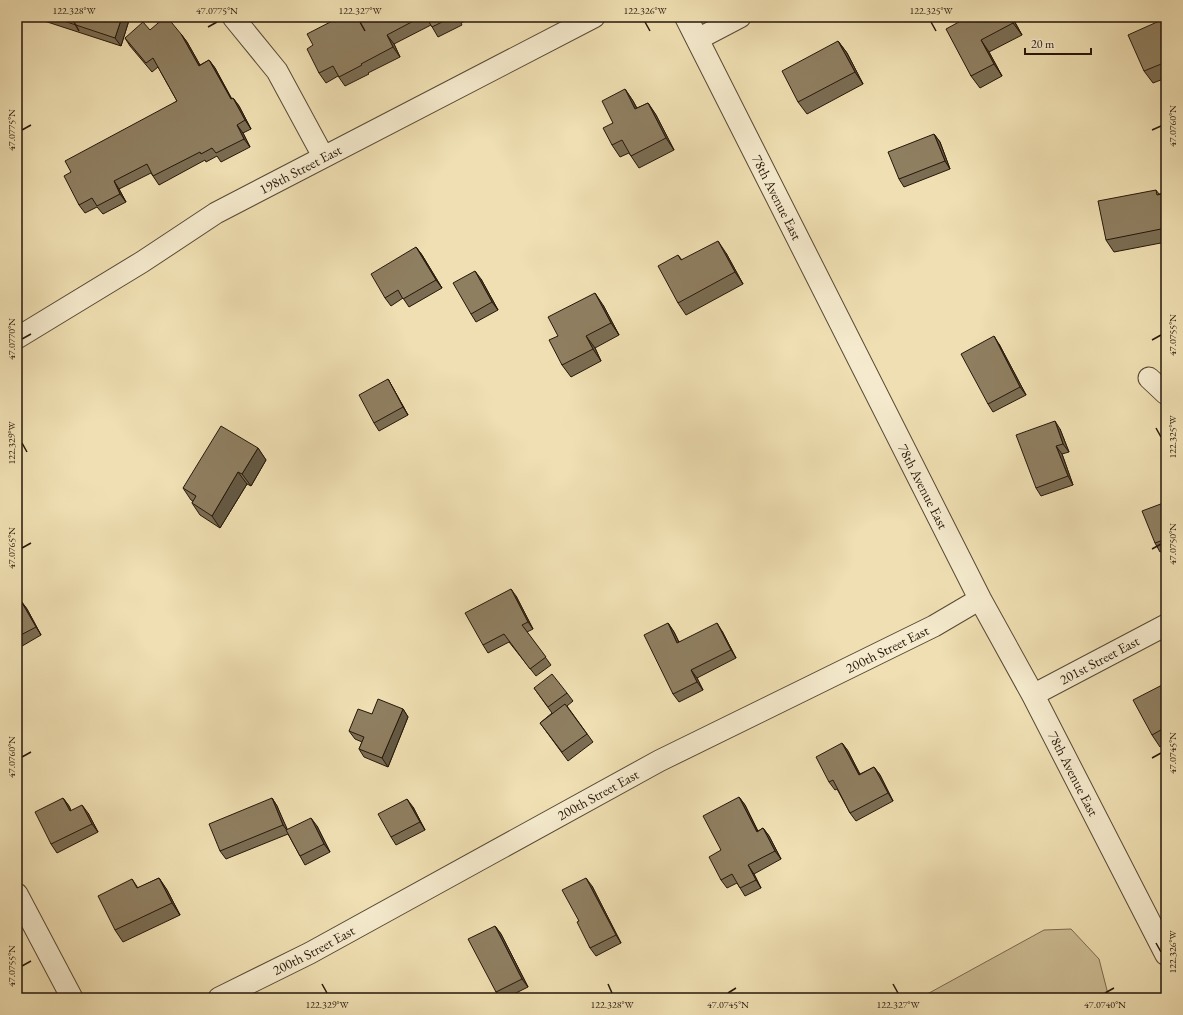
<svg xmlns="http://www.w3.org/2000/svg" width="1183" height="1015" font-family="'EB Garamond',serif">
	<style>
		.green { fill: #cdbd95; stroke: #7a6a50 }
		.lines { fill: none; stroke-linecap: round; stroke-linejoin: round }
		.minor-casing { stroke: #584934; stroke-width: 23 }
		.tertiary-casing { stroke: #584934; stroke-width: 24 }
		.minor { stroke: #f5eacd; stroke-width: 21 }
		.tertiary { stroke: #f5eacd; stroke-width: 22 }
		.wall { fill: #7b6d53; stroke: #26170a }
		.shaded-wall { fill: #645944; stroke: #26170a }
		.building { fill: #8f7f61; stroke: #26170a }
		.ticks { fill: none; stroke: #26170a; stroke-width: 1.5 }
		.labels { text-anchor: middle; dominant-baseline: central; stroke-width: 4; stroke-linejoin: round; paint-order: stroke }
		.street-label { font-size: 14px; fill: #26170a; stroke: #f5eacd }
		.neatline { fill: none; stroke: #26170a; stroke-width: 1.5 }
		.ticks-label { font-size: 10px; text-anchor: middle; fill: #26170a }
	</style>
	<rect width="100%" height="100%" fill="#efdfb2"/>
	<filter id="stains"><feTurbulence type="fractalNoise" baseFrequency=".005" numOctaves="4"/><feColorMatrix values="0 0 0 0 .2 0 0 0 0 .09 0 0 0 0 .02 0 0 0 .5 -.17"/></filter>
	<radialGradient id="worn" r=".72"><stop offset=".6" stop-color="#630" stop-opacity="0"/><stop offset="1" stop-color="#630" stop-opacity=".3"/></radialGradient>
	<polygon class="green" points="1071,929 1099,959 1109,998 920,998 1044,930"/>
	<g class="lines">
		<g class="minor-casing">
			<g id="minor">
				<polyline points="233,17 277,71 323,156"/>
				<polyline points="698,39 740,17"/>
				<path id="s1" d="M 17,338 L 142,262 L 216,213 L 594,17"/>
				<polyline points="1149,378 1166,394"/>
				<path id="s2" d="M 1033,695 L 1166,625"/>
				<polyline points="17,894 72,998"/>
				<path id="s3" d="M 219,998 L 310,953 L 659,761 L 934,626 L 980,599"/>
			</g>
		</g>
		<g class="tertiary-casing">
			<g id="tertiary">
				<path id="s4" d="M 686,17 L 980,599 L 1033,695 L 1166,954"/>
			</g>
		</g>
		<use href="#minor" class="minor"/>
		<use href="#tertiary" class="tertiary"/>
	</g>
	<g class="wall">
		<polygon points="32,17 130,17 121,46"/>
		<polygon points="340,17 473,17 461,23 462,25 438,37 431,25 394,44 400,57 368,73 369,74 345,86 338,76 326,83 319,73 313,45"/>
		<polygon points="968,17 1012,17 1022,35 989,52 1002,76 980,88 971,76"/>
		<polygon points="1166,18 1166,78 1153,83 1144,71"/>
		<polygon points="150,30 181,34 187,42 200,65 209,60 215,68 232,99 233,98 239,106 251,129 243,133 250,147 221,162 217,156 206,162 205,160 159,185 151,173 119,189 126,202 103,214 97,207 85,213 79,205 71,172 177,101 158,67 152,72 130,46 125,38"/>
		<polygon points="838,41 847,53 863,84 807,114 798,102"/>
		<polygon points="625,89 633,101 637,108 648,103 656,115 674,150 639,168 629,153 620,157 612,145 613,123"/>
		<polygon points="934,134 940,142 950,169 904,187 899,179"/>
		<polygon points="1156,190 1159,194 1166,193 1166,242 1114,252 1106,240"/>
		<polygon points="416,247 422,255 442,288 409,307 403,298 391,306 385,298"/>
		<polygon points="726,253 743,284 686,315 678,303 678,255 682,260"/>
		<polygon points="481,279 498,310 476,322 471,314"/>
		<polygon points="603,305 619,335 595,348 601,361 571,377 562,365 558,336"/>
		<polygon points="999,344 1026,395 993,412 988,404"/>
		<polygon points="388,379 408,415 379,431 374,423"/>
		<polygon points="1060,429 1069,452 1062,454 1073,485 1041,496 1036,488"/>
		<polygon points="258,448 266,460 251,486 247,484 220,528 200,515 192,503 193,501 191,500 183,488"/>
		<polygon points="1166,502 1166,550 1160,552 1155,543"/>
		<polygon points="516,596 533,629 527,632 551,665 536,676 509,642 488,653 483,645"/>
		<polygon points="21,601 27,609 41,635 17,649 17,603"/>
		<polygon points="668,623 674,632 679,642 722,631 736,658 697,678 703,690 679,702 673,694"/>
		<polygon points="1166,683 1166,744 1160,747 1152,735"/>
		<polygon points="534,688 567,693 573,701 567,706 593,742 568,761 540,723 552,713"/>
		<polygon points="403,709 408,717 388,767 364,757 359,749 362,742 355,739 349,731 372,714"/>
		<polygon points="842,743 848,751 860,774 874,767 880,775 893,801 856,821 850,813 837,789 835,790 829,782"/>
		<polygon points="739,797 745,805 758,831 763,828 769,836 781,859 754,874 761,888 745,896 737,883 727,888 721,880 721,850"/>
		<polygon points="63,798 69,806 71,811 88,813 98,832 57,853 51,844"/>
		<polygon points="272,798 277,806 287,830 317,826 330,852 305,865 300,856 288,834 226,859 220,851"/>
		<polygon points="413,807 425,830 396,845 391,837"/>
		<polygon points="159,878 167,890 180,915 123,942 115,930 132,879 138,888"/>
		<polygon points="592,886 621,943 596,956 590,948 579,921"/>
		<polygon points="495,926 501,934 528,987 506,998 500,998 496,992"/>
	</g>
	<g class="shaded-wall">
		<polygon points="122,17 130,17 121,46 115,38"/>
		<polygon points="1010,17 1012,17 1022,35 1013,23"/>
		<polygon points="181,34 187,42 205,74 199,66"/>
		<polygon points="387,35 394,44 400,57 393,47"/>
		<polygon points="981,40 989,52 1002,76 994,64"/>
		<polygon points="838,41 847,53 863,84 855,72"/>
		<polygon points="209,60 215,68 236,108 231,99"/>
		<polygon points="625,89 633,101 643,121 635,109"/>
		<polygon points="233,98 239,106 251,129 245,120"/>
		<polygon points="648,103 656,115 674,150 666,138"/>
		<polygon points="237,125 243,133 250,147 244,139"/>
		<polygon points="934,134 940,142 950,169 945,161"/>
		<polygon points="114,181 119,189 126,202 120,194"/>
		<polygon points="718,241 726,253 743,284 735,272"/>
		<polygon points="416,247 422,255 442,288 436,280"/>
		<polygon points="475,271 481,279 498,310 492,302"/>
		<polygon points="595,293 603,305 619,335 611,323"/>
		<polygon points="586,336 595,348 601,361 593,349"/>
		<polygon points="994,336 999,344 1026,395 1020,387"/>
		<polygon points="388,379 408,415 403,407"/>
		<polygon points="1055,421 1060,429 1069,452 1063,444"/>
		<polygon points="1056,446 1062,454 1073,485 1068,476"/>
		<polygon points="258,448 266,460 251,486 242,474"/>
		<polygon points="238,472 247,484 220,528 212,516"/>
		<polygon points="511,589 516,596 533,629 528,622"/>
		<polygon points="21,601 27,609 41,635 36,627"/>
		<polygon points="668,623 674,632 683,651 677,643"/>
		<polygon points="717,623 722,631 736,658 731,650"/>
		<polygon points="691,670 697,678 703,690 697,682"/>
		<polygon points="403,709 408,717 388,767 382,758"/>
		<polygon points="842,743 848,751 864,783 859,775"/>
		<polygon points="874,767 880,775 893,801 888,793"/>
		<polygon points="739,797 745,805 762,840 757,832"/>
		<polygon points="63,798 69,806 75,819 70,811"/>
		<polygon points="272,798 277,806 289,833 283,825"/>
		<polygon points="407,799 413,807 425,830 420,822"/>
		<polygon points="82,805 88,813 98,832 92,824"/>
		<polygon points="311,818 317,826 330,852 324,844"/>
		<polygon points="763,828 769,836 781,859 775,851"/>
		<polygon points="748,865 754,874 761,888 756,880"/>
		<polygon points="159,878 167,890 180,915 172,903"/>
		<polygon points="586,878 592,886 621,943 616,935"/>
		<polygon points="495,926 501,934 528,987 522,979"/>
	</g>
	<g class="building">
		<polygon points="52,17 122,17 115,38"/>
		<polygon points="165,17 167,17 181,34 199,66 209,60 231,99 233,98 245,120 237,125 244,139 216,153 212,148 201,154 200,152 153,176 147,164 114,181 120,194 97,206 92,198 79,205 64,176 71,172 65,161 177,101 153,58 146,63 125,38 143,22 150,30"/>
		<polygon points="340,17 421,17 387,35 393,47 361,64 362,65 339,77 333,66 319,73 307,49 313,45 307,34"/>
		<polygon points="426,17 452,17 432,27"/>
		<polygon points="968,17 1010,17 1013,23 981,40 994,64 971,76 946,29"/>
		<polygon points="1166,18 1166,62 1144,71 1128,35"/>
		<polygon points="838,41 855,72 798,102 782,71"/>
		<polygon points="625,89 635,109 648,103 666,138 631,156 622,140 612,145 603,128 613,123 602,101"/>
		<polygon points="934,134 945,161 899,179 888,152"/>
		<polygon points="1156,190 1157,195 1166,193 1166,228 1106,240 1098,201"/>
		<polygon points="718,241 735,272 678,303 658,266 678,255 681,260"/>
		<polygon points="416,247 436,280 403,299 398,290 385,298 371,274"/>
		<polygon points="475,271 492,302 471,314 453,283"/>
		<polygon points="595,293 611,323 586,336 593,349 562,365 549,340 558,336 548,317"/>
		<polygon points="994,336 1020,387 988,404 961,354"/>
		<polygon points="388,379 403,407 374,423 359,395"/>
		<polygon points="1055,421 1063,444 1056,446 1068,476 1036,488 1016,435"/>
		<polygon points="221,426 258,448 242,474 238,472 212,516 192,503 196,496 183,488"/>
		<polygon points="1166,502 1166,539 1155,543 1142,511"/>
		<polygon points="511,589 528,622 522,625 546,657 530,669 504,634 483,645 465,613"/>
		<polygon points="21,601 36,627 17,637 17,603"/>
		<polygon points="668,623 677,643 717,623 731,650 691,670 697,682 673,694 644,635"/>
		<polygon points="552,674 567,693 548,707 534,688"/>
		<polygon points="1166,683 1166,727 1152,735 1133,700"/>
		<polygon points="378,699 403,709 382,758 359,749 364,737 349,731 358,709 372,714"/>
		<polygon points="565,704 587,734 562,752 540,723"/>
		<polygon points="842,743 859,775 874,767 888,793 850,813 833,780 829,782 816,757"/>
		<polygon points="739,797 757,832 763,828 775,851 748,865 756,880 740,888 732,874 721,880 709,857 721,850 703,816"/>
		<polygon points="63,798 70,811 82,805 92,824 51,844 35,812"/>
		<polygon points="272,798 283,825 220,851 209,824"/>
		<polygon points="407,799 420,822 391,837 378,814"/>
		<polygon points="311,818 324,844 300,856 286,830"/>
		<polygon points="159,878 172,903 115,930 98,896 132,879 137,888"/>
		<polygon points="586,878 616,935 590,948 577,922 579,921 562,890"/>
		<polygon points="495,926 522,979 496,992 468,939"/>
	</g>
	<path class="ticks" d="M 74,22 L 79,31M 360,22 L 365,31M 645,22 L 650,31M 931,22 L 936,31M 208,27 L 217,22M 22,130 L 31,125M 1152,130 L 1161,126M 22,339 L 31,334M 1152,340 L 1161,335M 1156,428 L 1161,437M 22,443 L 27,452M 22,548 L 31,543M 1152,549 L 1161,544M 22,757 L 31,752M 1152,758 L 1161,753M 1156,943 L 1161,952M 22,966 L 31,961M 322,984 L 327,993M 608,984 L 612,993M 893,984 L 898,993M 728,993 L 736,988M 1105,993 L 1114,988"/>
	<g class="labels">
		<g class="street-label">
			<text stroke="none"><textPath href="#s1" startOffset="330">198th Street East</textPath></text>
			<text stroke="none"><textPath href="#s4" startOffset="202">78th Avenue East</textPath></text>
			<text stroke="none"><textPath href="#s4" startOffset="526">78th Avenue East</textPath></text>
			<text stroke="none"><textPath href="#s3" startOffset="754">200th Street East</textPath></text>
			<text stroke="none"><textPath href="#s2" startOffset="75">201st Street East</textPath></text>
			<text stroke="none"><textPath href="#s4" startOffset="850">78th Avenue East</textPath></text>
			<text stroke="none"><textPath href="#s3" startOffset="430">200th Street East</textPath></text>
			<text stroke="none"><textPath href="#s3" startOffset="106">200th Street East</textPath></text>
		</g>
	</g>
	<rect width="1183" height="1015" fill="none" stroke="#efdfb2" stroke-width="44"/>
	<path d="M1025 48v6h66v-6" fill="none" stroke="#26170a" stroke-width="2"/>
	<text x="1031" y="48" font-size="12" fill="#26170a" stroke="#f5eacd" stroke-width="3" paint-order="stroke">20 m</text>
	<rect x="22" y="22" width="1139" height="971" class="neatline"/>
	<g class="ticks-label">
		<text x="74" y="14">122.328°W</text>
		<text x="217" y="14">47.0775°N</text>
		<text x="360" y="14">122.327°W</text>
		<text x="645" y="14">122.326°W</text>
		<text x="931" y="14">122.325°W</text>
		<text transform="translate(1172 126) rotate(-90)" y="4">47.0760°N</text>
		<text transform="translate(11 130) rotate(-90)" y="4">47.0775°N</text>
		<text transform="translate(1172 335) rotate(-90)" y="4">47.0755°N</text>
		<text transform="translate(11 339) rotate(-90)" y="4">47.0770°N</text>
		<text transform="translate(1172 437) rotate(-90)" y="4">122.325°W</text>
		<text transform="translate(11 443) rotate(-90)" y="4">122.329°W</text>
		<text transform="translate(1172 544) rotate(-90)" y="4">47.0750°N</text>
		<text transform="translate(11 548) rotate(-90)" y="4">47.0765°N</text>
		<text transform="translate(1172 753) rotate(-90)" y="4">47.0745°N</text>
		<text transform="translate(11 757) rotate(-90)" y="4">47.0760°N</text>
		<text transform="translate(1172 952) rotate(-90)" y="4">122.326°W</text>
		<text transform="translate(11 966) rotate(-90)" y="4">47.0755°N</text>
		<text x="327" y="1008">122.329°W</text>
		<text x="612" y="1008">122.328°W</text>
		<text x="728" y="1008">47.0745°N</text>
		<text x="898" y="1008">122.327°W</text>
		<text x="1105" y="1008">47.0740°N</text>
	</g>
	<rect width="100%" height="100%" filter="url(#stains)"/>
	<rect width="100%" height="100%" fill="url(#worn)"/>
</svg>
